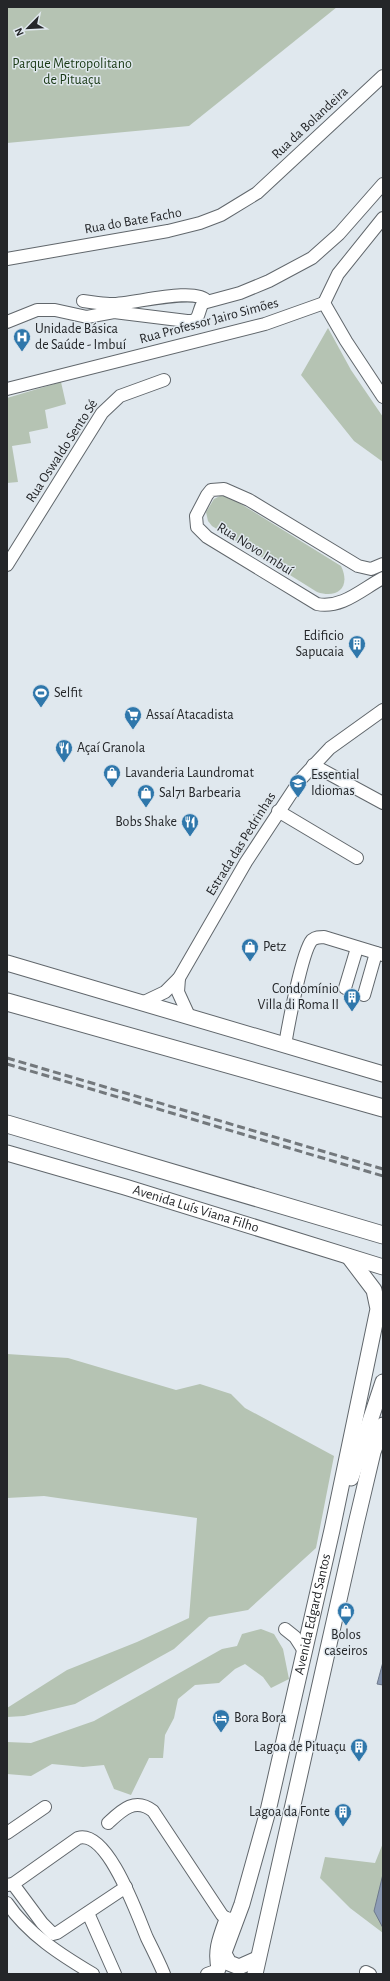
<svg xmlns="http://www.w3.org/2000/svg" width="390" height="1981" font-family="'Alegreya Sans',sans-serif">
	<style>
		.green { fill: #b5c3b3 }
		.water { fill: #8d9cb6; stroke: #6e798c }
		.lines { fill: none; stroke-linecap: round; stroke-linejoin: round }
		.minor-casing { stroke: #61676c; stroke-width: 14 }
		.major-casing { stroke: #61676c; stroke-width: 17 }
		.highway-casing { stroke: #61676c; stroke-width: 19 }
		.minor { stroke: #fff; stroke-width: 12 }
		.major { stroke: #fff; stroke-width: 15 }
		.highway { stroke: #fff; stroke-width: 17 }
		.rail { stroke: #73787c; stroke-width: 3; stroke-dasharray: 8 4; stroke-linecap: butt }
		.labels { text-anchor: middle; dominant-baseline: central; stroke-width: 3; stroke-linejoin: round; paint-order: stroke }
		.park-label { font-size: 14px; fill: #193915; stroke: #e0e8ee }
		.street-label { font-size: 14px; fill: #242629; stroke: #e0e8ee }
		.poi-label { font-size: 14px; fill: #242629; stroke: #e0e8ee; text-anchor: start }
	</style>
	<rect width="100%" height="100%" fill="#e0e8ee"/>
	<g class="green">
		<polygon points="7,7 337,7 189,126 7,143"/>
		<polygon points="328,328 351,370 383,417 383,462 354,441 301,375"/>
		<polygon points="61,382 66,404 45,410 48,428 29,432 31,443 12,446 18,482 7,483 7,398"/>
		<path d="M 220,496 L 228,496 L 341,566 C 351,587 338,599 317,592 L 212,526 L 208,521 L 206,512 L 214,499 Z"/>
		<polygon points="7,1354 68,1358 176,1390 200,1384 231,1394 245,1408 334,1456 316,1548 248,1610 209,1617 174,1649 75,1704 24,1716 7,1717 7,1708 67,1670 137,1642 189,1618 197,1518 44,1496 7,1498"/>
		<polygon points="261,1629 274,1634 283,1649 289,1679 271,1688 263,1677 245,1664 235,1669 219,1683 195,1685 178,1699 174,1718 165,1735 163,1758 149,1758 131,1795 114,1789 104,1765 83,1767 52,1764 31,1776 7,1774 7,1742 31,1743 94,1721 222,1649 237,1646 242,1634"/>
		<polygon points="383,1843 383,1933 350,1908 320,1878 325,1857 375,1863"/>
	</g>
	<g class="water">
		<polygon points="383,1662 383,1685 377,1684"/>
		<polygon points="383,1874 383,1928 374,1911"/>
	</g>
	<g class="lines">
		<g class="minor-casing">
			<g id="minor">
				<polyline points="7,259 168,231 200,223 221,215 257,193 383,76"/>
				<path d="M 83,301 C 92,302 101,304 110,304 C 130,305 195,286 207,301"/>
				<polyline points="324,303 346,341 383,397"/>
				<polyline points="324,303 338,274 383,218"/>
				<path d="M 7,322 L 37,310 L 55,310 L 87,317 L 114,312 L 187,321 C 201,322 197,312 203,303 L 240,293 L 269,281 L 312,258 L 339,234 L 383,184"/>
				<polyline points="7,389 265,324 324,303"/>
				<path d="M 383,564 L 371,569 L 358,566 L 249,500 L 224,489 L 211,490 L 207,495 L 196,516 L 197,527 L 207,537 L 317,604 C 342,609 362,589 383,578"/>
				<polyline points="7,565 102,413 120,396 164,380"/>
				<polyline points="313,765 383,803"/>
				<polyline points="278,811 357,858"/>
				<polyline points="179,978 178,992 189,1016"/>
				<polyline points="345,988 357,948"/>
				<polyline points="364,995 376,953"/>
				<polyline points="144,1002 165,992 179,978 246,862 300,780 330,748 383,710"/>
				<path d="M 285,1045 C 288,1027 302,951 312,940 C 316,937 319,937 324,937 L 383,955"/>
				<polyline points="285,1629 295,1637 304,1651"/>
				<path d="M 108,1823 C 122,1810 135,1797 153,1811 L 222,1915 L 226,1918 L 236,1920"/>
				<polyline points="7,1833 45,1807"/>
				<polyline points="13,1884 42,1923 53,1934 57,1933 126,1887"/>
				<path d="M 7,1885 L 13,1884 L 78,1838 C 108,1829 138,1917 147,1938 C 153,1950 159,1962 164,1974"/>
				<path d="M 7,1903 C 28,1934 61,1955 93,1974"/>
				<polyline points="88,1913 115,1974"/>
				<polyline points="366,1972 370,1974"/>
				<path d="M 207,1974 L 218,1970 C 213,1951 219,1937 226,1918"/>
			</g>
		</g>
		<g class="major-casing">
			<g id="major">
				<polyline points="7,963 383,1074"/>
				<path id="s1" d="M 7,1153 L 125,1187 L 383,1267"/>
				<polyline points="351,1478 383,1382"/>
				<polyline points="224,1954 229,1963 239,1967 257,1959"/>
				<path id="s2" d="M 216,1974 L 242,1904 L 268,1811 L 332,1530 L 378,1309 L 374,1290 L 349,1257"/>
				<polyline points="255,1974 356,1524 373,1452 383,1425"/>
			</g>
		</g>
		<g class="highway-casing">
			<g id="highway">
				<polyline points="7,1002 383,1108"/>
				<polyline points="7,1124 383,1235"/>
			</g>
		</g>
		<use href="#minor" class="minor"/>
		<use href="#major" class="major"/>
		<use href="#highway" class="highway"/>
		<g class="rail">
			<polyline points="7,1058 383,1169"/>
			<polyline points="7,1064 383,1176"/>
		</g>
	</g>
	<defs>
		<g id="hospital-pin" transform="scale(0.9)"><path d="M0 17L-7.5 6A9.5 9.5 0 1 1 7.5 6Z" fill="#2f77ab" stroke="#e0e8ee"/><path d="M-5-5h3v3.5h4V-5h3V5h-3V1.5h-4V5h-3Z" fill="#fff"/></g>
		<g id="building-pin" transform="scale(0.9)"><path d="M0 17L-7.5 6A9.5 9.5 0 1 1 7.5 6Z" fill="#2f77ab" stroke="#e0e8ee"/><path d="M-4-6H4V6H1V3H-1V6H-4ZM-2.5-4.3h1.7v1.8h-1.7ZM.8-4.3h1.7v1.8H.8ZM-2.5-1h1.7V.8h-1.7ZM.8-1h1.7V.8H.8Z" fill="#fff"/></g>
		<g id="stadium-pin" transform="scale(0.9)"><path d="M0 17L-7.5 6A9.5 9.5 0 1 1 7.5 6Z" fill="#2f77ab" stroke="#e0e8ee"/><path d="M0-5a6.5 5 0 1 0 0 10a6.5 5 0 1 0 0-10ZM-3.5-1.8h7v3.6h-7Z" fill="#fff"/></g>
		<g id="supermarket-pin" transform="scale(0.9)"><path d="M0 17L-7.5 6A9.5 9.5 0 1 1 7.5 6Z" fill="#2f77ab" stroke="#e0e8ee"/><path d="M-6-5.5h2.5l.6 2H6L4.5 2H-2.5L-4.4-4H-6ZM-1.5 3.2a1.3 1.3 0 1 0 .1 0ZM3 3.2a1.3 1.3 0 1 0 .1 0Z" fill="#fff"/></g>
		<g id="restaurant-pin" transform="scale(0.9)"><path d="M0 17L-7.5 6A9.5 9.5 0 1 1 7.5 6Z" fill="#2f77ab" stroke="#e0e8ee"/><path d="M-5-6h1v4h1v-4h1v4h1v-4h1v5L-1.5 .5V6h-2V.5L-5-1ZM5-6V6H3V1.5H1.5Q1.5-4 5-6Z" fill="#fff"/></g>
		<g id="shop-pin" transform="scale(0.9)"><path d="M0 17L-7.5 6A9.5 9.5 0 1 1 7.5 6Z" fill="#2f77ab" stroke="#e0e8ee"/><path d="M-5-2.5h2.3a2.7 3.5 0 0 1 5.4 0H5L5.5 6h-11ZM-1.5-2.5h3a1.5 2.3 0 0 0-3 0Z" fill="#fff"/></g>
		<g id="school-pin" transform="scale(0.9)"><path d="M0 17L-7.5 6A9.5 9.5 0 1 1 7.5 6Z" fill="#2f77ab" stroke="#e0e8ee"/><path d="M0-5L7-2L0 1L-7-2ZM-4 1L0 2.5L4 1V4Q0 6-4 4Z" fill="#fff"/></g>
		<g id="hotel-pin" transform="scale(0.9)"><path d="M0 17L-7.5 6A9.5 9.5 0 1 1 7.5 6Z" fill="#2f77ab" stroke="#e0e8ee"/><path d="M-6-4.5h1.5V1H6V5H4.5V3h-9V5H-6ZM-4 0a1.8 1.8 0 1 1 3.6 0ZM.5 0V-2.5h3Q6-2.5 6 0Z" fill="#fff"/></g>
	</defs>
	<g fill-rule="evenodd">
		<use href="#hospital-pin" x="22" y="337"/>
		<use href="#building-pin" x="357" y="644"/>
		<use href="#stadium-pin" x="41" y="693"/>
		<use href="#supermarket-pin" x="133" y="715"/>
		<use href="#restaurant-pin" x="64" y="748"/>
		<use href="#shop-pin" x="112" y="773"/>
		<use href="#school-pin" x="298" y="783"/>
		<use href="#shop-pin" x="146" y="793"/>
		<use href="#restaurant-pin" x="190" y="822"/>
		<use href="#shop-pin" x="250" y="947"/>
		<use href="#building-pin" x="352" y="997"/>
		<use href="#shop-pin" x="346" y="1611"/>
		<use href="#hotel-pin" x="221" y="1718"/>
		<use href="#building-pin" x="359" y="1747"/>
		<use href="#building-pin" x="343" y="1812"/>
	</g>
	<g class="labels">
		<g class="park-label">
			<text x="72" y="64">Parque Metropolitano<tspan x="72" dy="16">de Pituaçu</tspan></text>
		</g>
		<g class="street-label">
			<text transform="translate(310 123) rotate(-43)">Rua da Bolandeira</text>
			<text transform="translate(133 221) rotate(-10)">Rua do Bate Facho</text>
			<text transform="translate(209 321) rotate(-15)">Rua Professor Jairo Simões</text>
			<text transform="translate(62 451) rotate(-57)">Rua Oswaldo Sento Sé</text>
			<text transform="translate(255 549) rotate(32)">Rua Novo Imbuí</text>
			<text transform="translate(241 844) rotate(-58)">Estrada das Pedrinhas</text>
			<text stroke="none"><textPath href="#s1" startOffset="197">Avenida Luís Viana Filho</textPath></text>
			<text stroke="none"><textPath href="#s2" startOffset="373">Avenida Edgard Santos</textPath></text>
		</g>
		<g class="poi-label">
			<text x="35" y="329">Unidade Básica<tspan x="35" dy="16">de Saúde - Imbuí</tspan></text>
			<text x="344" y="636" text-anchor="end">Edificio<tspan x="344" dy="16">Sapucaia</tspan></text>
			<text x="54" y="693">Selfit</text>
			<text x="146" y="715">Assaí Atacadista</text>
			<text x="77" y="748">Açaí Granola</text>
			<text x="125" y="773">Lavanderia Laundromat</text>
			<text x="311" y="775">Essential<tspan x="311" dy="16">Idiomas</tspan></text>
			<text x="159" y="793">Sal71 Barbearia</text>
			<text x="177" y="822" text-anchor="end">Bobs Shake</text>
			<text x="263" y="947">Petz</text>
			<text x="339" y="989" text-anchor="end">Condomínio<tspan x="339" dy="16">Villa di Roma II</tspan></text>
			<text x="346" y="1635" text-anchor="middle">Bolos<tspan x="346" dy="16">caseiros</tspan></text>
			<text x="234" y="1718">Bora Bora</text>
			<text x="346" y="1747" text-anchor="end">Lagoa de Pituaçu</text>
			<text x="330" y="1812" text-anchor="end">Lagoa da Fonte</text>
		</g>
	</g>
	<rect width="390" height="1981" fill="none" stroke="#242629" stroke-width="16"/>
	<g transform="translate(28 28) rotate(246)" stroke="#e0e8ee" stroke-width="3" paint-order="stroke">
	<path d="M0-3L7 15L0 10L-7 15Z" fill="#242629"/>
	<text y="-6" font-size="11" font-weight="bold" text-anchor="middle" fill="#242629">N</text>
	</g>
</svg>
